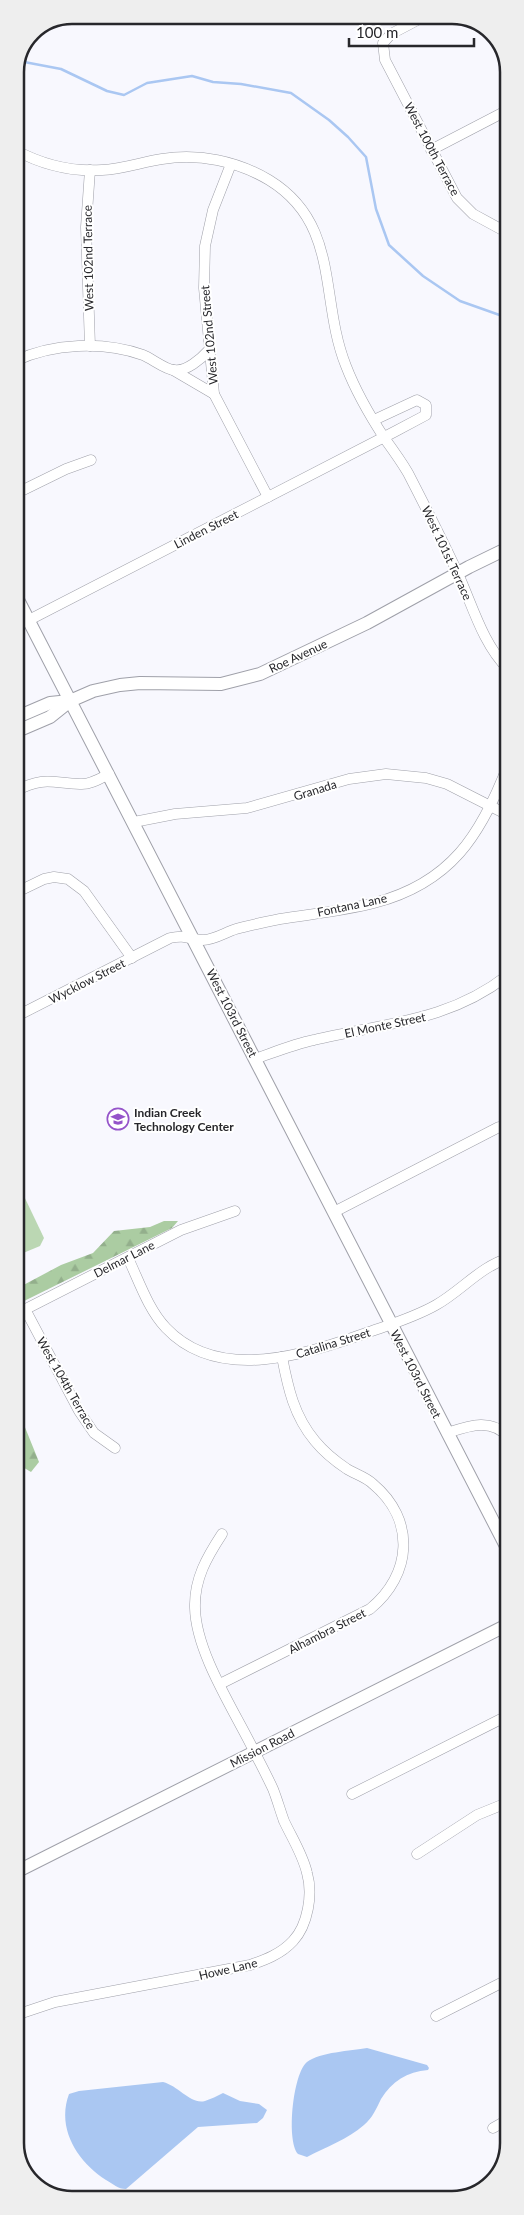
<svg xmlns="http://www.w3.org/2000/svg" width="524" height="2215" font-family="Lato,sans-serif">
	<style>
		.green { fill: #bbd7b3 }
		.forest { fill: url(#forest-firs) }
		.water { fill: #aac7f2 }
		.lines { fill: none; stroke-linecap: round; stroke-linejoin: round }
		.stream { stroke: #aac7f2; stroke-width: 2.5 }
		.minor-casing { stroke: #9fa0a9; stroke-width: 11 }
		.major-casing { stroke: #9fa0a9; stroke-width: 14 }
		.minor { stroke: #fff; stroke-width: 10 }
		.major { stroke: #fff; stroke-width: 12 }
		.labels { text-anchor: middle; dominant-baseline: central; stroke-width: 4; stroke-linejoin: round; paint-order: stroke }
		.street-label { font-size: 12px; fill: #27272b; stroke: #fff }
		.poi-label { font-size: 12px; font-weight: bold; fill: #27272b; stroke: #fff; text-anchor: start }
		.rim { fill: none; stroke: #27272b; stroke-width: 2.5 }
	</style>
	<defs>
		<pattern id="forest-firs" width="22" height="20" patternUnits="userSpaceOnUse" patternTransform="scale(1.25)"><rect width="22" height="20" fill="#abcca2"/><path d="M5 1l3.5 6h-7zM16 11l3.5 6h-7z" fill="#93af8c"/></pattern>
	</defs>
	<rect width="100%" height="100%" fill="#f8f8fe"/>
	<polygon class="green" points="23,1194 44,1238 40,1246 16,1256 16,1198"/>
	<g class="forest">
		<polygon points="164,1221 178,1221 172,1228 16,1305 16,1289 61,1265 93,1253 114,1231 150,1227"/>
		<polygon points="16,1405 39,1462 31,1472 16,1463"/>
	</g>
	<g class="water">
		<path d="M 367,2048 L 427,2065 L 429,2068 L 428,2070 C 407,2072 392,2081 381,2099 C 376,2109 373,2117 364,2125 C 348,2139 326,2147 307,2157 L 298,2154 C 286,2140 293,2073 307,2062 C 320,2052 351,2051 367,2048 Z"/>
		<path d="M 163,2082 C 179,2086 191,2105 205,2101 C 211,2099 217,2096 223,2093 L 240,2101 L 259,2104 L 267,2110 L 263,2118 L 257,2123 L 198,2127 L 126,2189 C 118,2189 113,2184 106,2180 C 78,2162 56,2129 69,2094 L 79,2091 Z"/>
	</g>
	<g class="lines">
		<polyline class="stream" points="19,61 61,69 107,91 124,95 147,83 192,76 213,82 241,84 291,93 329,120 348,137 366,157 376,209 389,245 423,276 460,301 508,318"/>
		<g class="minor-casing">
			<g id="minor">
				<polyline points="427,15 391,34 383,43 385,60 457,198 473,214 508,233"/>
				<path d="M 15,150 C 41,164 72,172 102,170 C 123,169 142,162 162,159 C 199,153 237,161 269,180 C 341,224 319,299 346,366 C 356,392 370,416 385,439 C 393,450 401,461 408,473 C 425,506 443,541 459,576 C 473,607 483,644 508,669"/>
				<polyline points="431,150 508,110"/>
				<polyline points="231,164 213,210 205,246 204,288 214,394 268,497"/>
				<polyline points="90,170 86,227 90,346"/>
				<path d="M 15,361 C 53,343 103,341 143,355 C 151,358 166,370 174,370 C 186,372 201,359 209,350"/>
				<polyline points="173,370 214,394"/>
				<polyline points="15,494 66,469 91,460"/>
				<polyline points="29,620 394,432 426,415 426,405 417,400 374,420"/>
				<path d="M 15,791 C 45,776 51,783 80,784 C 90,785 101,778 109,774"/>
				<polyline points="134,822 175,814 247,808 349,779 386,774 426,778 447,784 508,815"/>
				<polyline points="15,893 44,879 54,877 68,879 84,891 132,958"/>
				<path d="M 15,1017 L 170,938 C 187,934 189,940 203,940 C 214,940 226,932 236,929 C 250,925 265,922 280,919 C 311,914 343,911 374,903 C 451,883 481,835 508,765"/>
				<path d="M 255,1059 C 275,1052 294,1044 314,1040 C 384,1023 448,1022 508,975"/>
				<polyline points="334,1212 499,1127"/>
				<path d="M 128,1258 C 139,1281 148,1309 166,1328 C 219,1384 307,1354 369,1332 C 392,1324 415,1317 436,1305 C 461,1291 481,1266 509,1258"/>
				<polyline points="25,1309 79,1411 94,1433 115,1448"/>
				<polyline points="16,1314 181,1230 235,1211"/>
				<path d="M 447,1433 C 468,1426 492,1417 509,1438"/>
				<path d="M 220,1684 L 370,1609 C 412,1575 416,1520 373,1484 C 366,1477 355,1474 347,1469 C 335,1461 324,1452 315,1441 C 294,1416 288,1388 282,1357"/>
				<polyline points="352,1794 509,1715"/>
				<polyline points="417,1854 477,1815 509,1802"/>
				<path d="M 16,2015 L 55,2002 L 250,1965 C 265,1960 281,1954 293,1941 C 308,1925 313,1894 307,1873 C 303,1855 292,1838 284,1821 C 280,1810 277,1799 273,1789 C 267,1776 260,1763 254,1751 C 234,1710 196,1653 195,1608 C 194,1579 207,1557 222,1534"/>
				<polyline points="436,2016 509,1979"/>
				<polyline points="493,2128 509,2119"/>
			</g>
		</g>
		<g class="major-casing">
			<g id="major">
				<polyline points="15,594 509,1552"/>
				<polyline points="15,718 50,703 70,701 93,691 120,685 140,683 221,684 260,674 367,623 469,567 508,548"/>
				<polyline points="15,732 50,717 70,701"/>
				<polyline points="16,1872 509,1624"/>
			</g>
		</g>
		<use href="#minor" class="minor"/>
		<use href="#major" class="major"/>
	</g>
	<defs>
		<g id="school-ring" transform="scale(1.125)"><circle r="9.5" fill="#fff" stroke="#9554ca" stroke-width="1.5"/><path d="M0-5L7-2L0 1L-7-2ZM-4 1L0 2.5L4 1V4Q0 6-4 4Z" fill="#9554ca"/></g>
	</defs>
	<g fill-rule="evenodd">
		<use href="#school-ring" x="118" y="1119"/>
	</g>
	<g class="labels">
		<g class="street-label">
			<text transform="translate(432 149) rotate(62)">West 100th Terrace</text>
			<text transform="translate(88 258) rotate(-91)">West 102nd Terrace</text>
			<text transform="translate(209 335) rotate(-95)">West 102nd Street</text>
			<text transform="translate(206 529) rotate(-27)">Linden Street</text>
			<text transform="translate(447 553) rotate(65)">West 101st Terrace</text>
			<text transform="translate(298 656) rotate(-25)">Roe Avenue</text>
			<text transform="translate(315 790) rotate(-17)">Granada</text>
			<text transform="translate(352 905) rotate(-12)">Fontana Lane</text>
			<text transform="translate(87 981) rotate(-27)">Wycklow Street</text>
			<text transform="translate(232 1013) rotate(63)">West 103rd Street</text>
			<text transform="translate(385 1025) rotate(-12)">El Monte Street</text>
			<text transform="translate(124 1259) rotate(-27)">Delmar Lane</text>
			<text transform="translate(333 1343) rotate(-17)">Catalina Street</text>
			<text transform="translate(416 1374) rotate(63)">West 103rd Street</text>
			<text transform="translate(66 1383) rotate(60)">West 104th Terrace</text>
			<text transform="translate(327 1631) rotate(-27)">Alhambra Street</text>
			<text transform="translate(262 1748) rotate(-27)">Mission Road</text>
			<text transform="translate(228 1969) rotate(-13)">Howe Lane</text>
		</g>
		<g class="poi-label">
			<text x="134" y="1112">Indian Creek<tspan x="134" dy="14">Technology Center</tspan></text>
		</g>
	</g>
	<path d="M0 0H524V2215H0ZM72 24H452A48 48 0 0 1 500 72V2143A48 48 0 0 1 452 2191H72A48 48 0 0 1 24 2143V72A48 48 0 0 1 72 24Z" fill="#eee" fill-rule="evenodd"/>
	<path class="rim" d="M72 24H452A48 48 0 0 1 500 72V2143A48 48 0 0 1 452 2191H72A48 48 0 0 1 24 2143V72A48 48 0 0 1 72 24Z"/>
	<path d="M349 38v8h125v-8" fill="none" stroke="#27272b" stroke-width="2.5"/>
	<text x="356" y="38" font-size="15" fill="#27272b" stroke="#ffffff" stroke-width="4" paint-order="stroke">100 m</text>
</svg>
